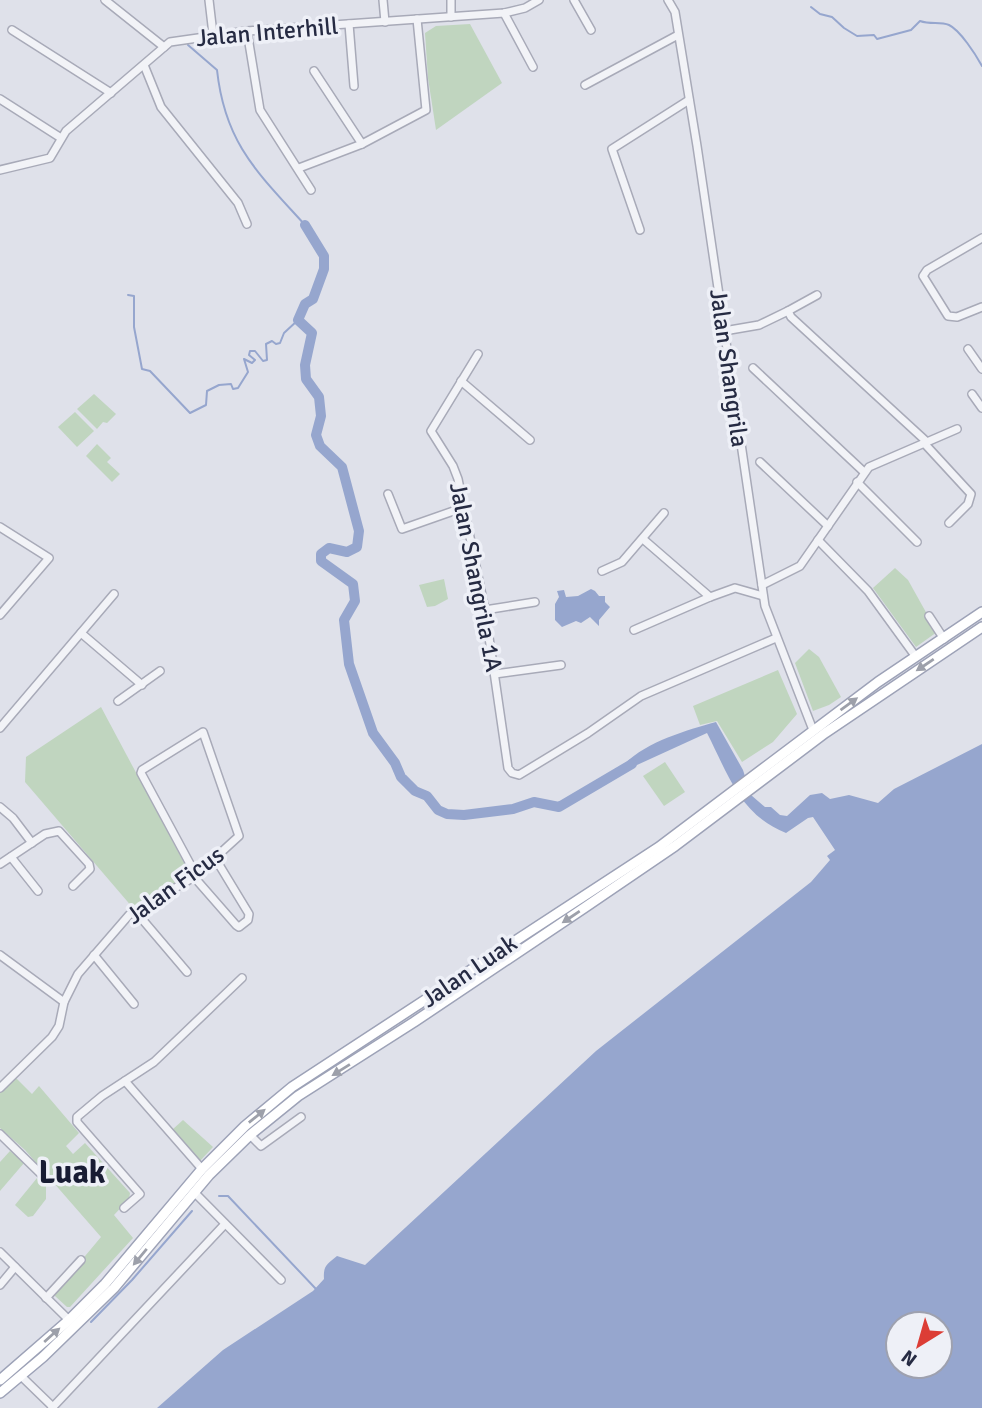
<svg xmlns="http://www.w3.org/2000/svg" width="982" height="1408" font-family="Signika,sans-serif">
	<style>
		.green { fill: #c0d5bf }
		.water { fill: #96a6ce; fill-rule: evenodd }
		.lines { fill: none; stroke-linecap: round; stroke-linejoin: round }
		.stream { stroke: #96a6ce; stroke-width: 2 }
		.river { stroke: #96a6ce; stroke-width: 10 }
		.minor-casing { stroke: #a8aab8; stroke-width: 10 }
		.major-casing { stroke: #9da2b7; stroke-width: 12 }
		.minor { stroke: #f2f3f7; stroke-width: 7 }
		.major { stroke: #fff; stroke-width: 9 }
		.oneway { fill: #9da0aa }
		.labels { text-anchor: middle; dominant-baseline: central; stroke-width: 7; stroke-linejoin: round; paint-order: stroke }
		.street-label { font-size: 24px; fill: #262b43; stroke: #eef0f7 }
		.district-label { font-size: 32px; font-weight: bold; fill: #181c33; stroke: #eef0f7 }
	</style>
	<rect width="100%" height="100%" fill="#dfe1ea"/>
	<g class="green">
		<polygon points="470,24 502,83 436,130 428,78 425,33 436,26"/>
		<polygon points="94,394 116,414 107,423 103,422 97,429 77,409"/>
		<polygon points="75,412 94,431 77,447 58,427"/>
		<polygon points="97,444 111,458 107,462 120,474 112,482 86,456"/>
		<polygon points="895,568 908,580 937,632 916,647 873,588"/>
		<polygon points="444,579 448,599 435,606 427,607 419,585"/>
		<polygon points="809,649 819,657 841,697 829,705 813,711 795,663"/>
		<polygon points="778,670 797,714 773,742 742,762 717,721 700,725 693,706"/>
		<polygon points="101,707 189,872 189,876 133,908 25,782 26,757"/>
		<polygon points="665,762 685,792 664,806 643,776"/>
		<polygon points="15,1077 32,1094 39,1086 79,1133 66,1146 73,1154 85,1143 130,1193 129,1199 114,1215 133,1238 70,1307 67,1307 55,1296 55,1292 101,1237 25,1150 0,1128 0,1093"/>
		<polygon points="183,1120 213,1147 200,1161 172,1130"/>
		<polygon points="10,1151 24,1163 0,1191 0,1162"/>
		<polygon points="37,1178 46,1186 46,1199 33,1216 28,1217 15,1205"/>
	</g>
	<g class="water">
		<polygon points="591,589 595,591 599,596 605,596 605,602 610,607 599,620 599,626 590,617 581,623 576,621 562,627 555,620 555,604 559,597 557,591 564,590 566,597 578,596"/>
		<path d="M 716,722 L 743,770 L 751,795 L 765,807 L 771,807 L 780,815 L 787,816 L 810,795 L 822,793 L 830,799 L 849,795 L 878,803 L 894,789 L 982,744 L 982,1408 L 157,1408 L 223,1350 L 313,1291 L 324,1279 C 323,1266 327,1264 337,1256 L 365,1265 L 596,1051 L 811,882 L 830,860 L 827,856 L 835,850 L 813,817 L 808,818 L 786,833 C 740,815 728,774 707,733 L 637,765 L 619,770 C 641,743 684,731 716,722 ZM 898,1324 L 940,1324 L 940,1366 L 898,1366 Z"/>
	</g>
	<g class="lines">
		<g class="stream">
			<path d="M 811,7 L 820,14 L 832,17 L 844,28 L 857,36 L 874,35 L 877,39 L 911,30 L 920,21 C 931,25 940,21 949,25 C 960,30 976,55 982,66"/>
			<path d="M 188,45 L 217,70 C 225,144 258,173 305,225"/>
			<polyline points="128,295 134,296 134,327 142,369 150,371 190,413 206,405 207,391 219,385 231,384 233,389 238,388 248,372 244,359 252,363 255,360 249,355 250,351 255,351 263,361 267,360 266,344 272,341 276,344 280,343 284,333 298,320"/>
			<polyline points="219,1196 228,1196 316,1289"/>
			<polyline points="91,1322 132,1280 192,1211"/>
		</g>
		<polyline class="river" points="305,225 324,256 324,269 313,299 305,304 298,320 312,333 305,365 306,379 319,397 321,416 316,435 320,446 342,467 359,531 357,547 347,552 329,548 321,554 321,561 353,584 355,601 344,620 349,664 373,733 395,763 401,777 415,791 427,796 438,810 447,814 464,815 513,809 534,802 559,807 632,764"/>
		<g class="minor-casing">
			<g id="minor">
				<polyline points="105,0 164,47"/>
				<polyline points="209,0 213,34"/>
				<polyline points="383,0 385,22"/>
				<polyline points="451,0 451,17"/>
				<polyline points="574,0 591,30"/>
				<polyline points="668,0 675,12 697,146 765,606 813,730"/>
				<polyline points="504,13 533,67"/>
				<polyline points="349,24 354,86"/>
				<polyline points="12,30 111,93"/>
				<polyline points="247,31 260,110 311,190"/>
				<polyline points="144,65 161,107 238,203 247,224"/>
				<polyline points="314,71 362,144"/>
				<polyline points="585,85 678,35"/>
				<polyline points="0,99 61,138"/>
				<polyline points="299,168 362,144 426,110 417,19"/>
				<polyline points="0,170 50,158 66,131 170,42 247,31 504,13 525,8 539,0"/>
				<polyline points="640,230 612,149 689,100"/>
				<polyline points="982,238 927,270 923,276 948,316 957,317 982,307"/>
				<polyline points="788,311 817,295"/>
				<polyline points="724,331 759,325 788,311 791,317 927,442"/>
				<polyline points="968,349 982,369"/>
				<polyline points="478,354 431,431 453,466 458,479 485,610 508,768 512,773 519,775 588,733 641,696 776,638"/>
				<polyline points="753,368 864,472"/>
				<polyline points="461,381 530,440"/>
				<polyline points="972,394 982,408"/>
				<polyline points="924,443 971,494 968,504 949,523"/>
				<polyline points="760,462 828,526"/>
				<polyline points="857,482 917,542"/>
				<polyline points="388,494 402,529 462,508"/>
				<polyline points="0,527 49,558 0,615"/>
				<polyline points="643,539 710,597 735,588 763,596"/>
				<polyline points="818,540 868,591 916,657"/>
				<polyline points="602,571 622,562 664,513"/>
				<polyline points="762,585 800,566 869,467 957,429"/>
				<polyline points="485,610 535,602"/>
				<polyline points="929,616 944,639"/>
				<polyline points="634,630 710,597"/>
				<polyline points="81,633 142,685"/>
				<polyline points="495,674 561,665"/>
				<polyline points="118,701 160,671"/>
				<polyline points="0,728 114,594"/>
				<polyline points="0,807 13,818 32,843"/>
				<polyline points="11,857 38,891"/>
				<polyline points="0,864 45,834 59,831 89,864 90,869 73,886"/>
				<polyline points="194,877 236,925 239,927 248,920 249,914 215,858"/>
				<polyline points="136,912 187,972"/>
				<polyline points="0,955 64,1002"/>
				<polyline points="94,955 134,1004"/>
				<polyline points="125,1081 202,1169"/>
				<polyline points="0,1088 52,1037 59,1026 64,1002 78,974 129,915 194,877 239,836 203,732 142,770 141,773 196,875"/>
				<polyline points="0,1134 44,1177"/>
				<polyline points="250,1135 261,1146 301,1117"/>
				<polyline points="194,1192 281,1280"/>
				<polyline points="124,1208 140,1194 77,1122 77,1117 102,1096 154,1062 242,978"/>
				<polyline points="0,1252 69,1320"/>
				<polyline points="0,1285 15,1267"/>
				<polyline points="46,1298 81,1260"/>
				<polyline points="21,1376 53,1407"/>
				<polyline points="52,1408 225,1224"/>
			</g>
		</g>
		<g class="major-casing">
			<g id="major">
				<polyline points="0,1380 69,1320 105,1284 202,1169 245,1126 292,1087 659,847 878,682 982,612"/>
				<polyline points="0,1393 43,1357 114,1288 209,1175 250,1135 298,1096 414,1022 584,908 675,846 825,733 982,627"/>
			</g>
		</g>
		<use href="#minor" class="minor"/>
		<use href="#major" class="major"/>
	</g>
	<defs><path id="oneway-solid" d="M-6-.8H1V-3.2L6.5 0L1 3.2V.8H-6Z" transform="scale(1.75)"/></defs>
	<g class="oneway">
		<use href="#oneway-solid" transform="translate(925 665) rotate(146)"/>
		<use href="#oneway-solid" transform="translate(849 704) rotate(-36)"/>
		<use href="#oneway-solid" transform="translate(571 917) rotate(146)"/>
		<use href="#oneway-solid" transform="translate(341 1070) rotate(148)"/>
		<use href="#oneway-solid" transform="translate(257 1116) rotate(-39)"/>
		<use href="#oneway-solid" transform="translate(140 1257) rotate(130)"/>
		<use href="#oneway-solid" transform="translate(52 1335) rotate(-42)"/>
	</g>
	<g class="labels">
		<g class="street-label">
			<text transform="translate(267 32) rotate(-5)">Jalan Interhill</text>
			<text transform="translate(729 368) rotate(82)">Jalan Shangrila</text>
			<text transform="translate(476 577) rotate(79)">Jalan Shangrila 1A</text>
			<text transform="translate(175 885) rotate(-36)">Jalan Ficus</text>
			<text transform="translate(469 971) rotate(-34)">Jalan Luak</text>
		</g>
		<g class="district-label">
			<text x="72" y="1172">Luak</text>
		</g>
	</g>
	<g transform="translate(919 1345) rotate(217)"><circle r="33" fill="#eef0f7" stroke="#9ea1af" stroke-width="2"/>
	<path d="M0-5L12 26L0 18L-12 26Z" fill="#dc3d36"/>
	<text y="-10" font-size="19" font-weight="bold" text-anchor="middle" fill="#262b43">N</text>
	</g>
</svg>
